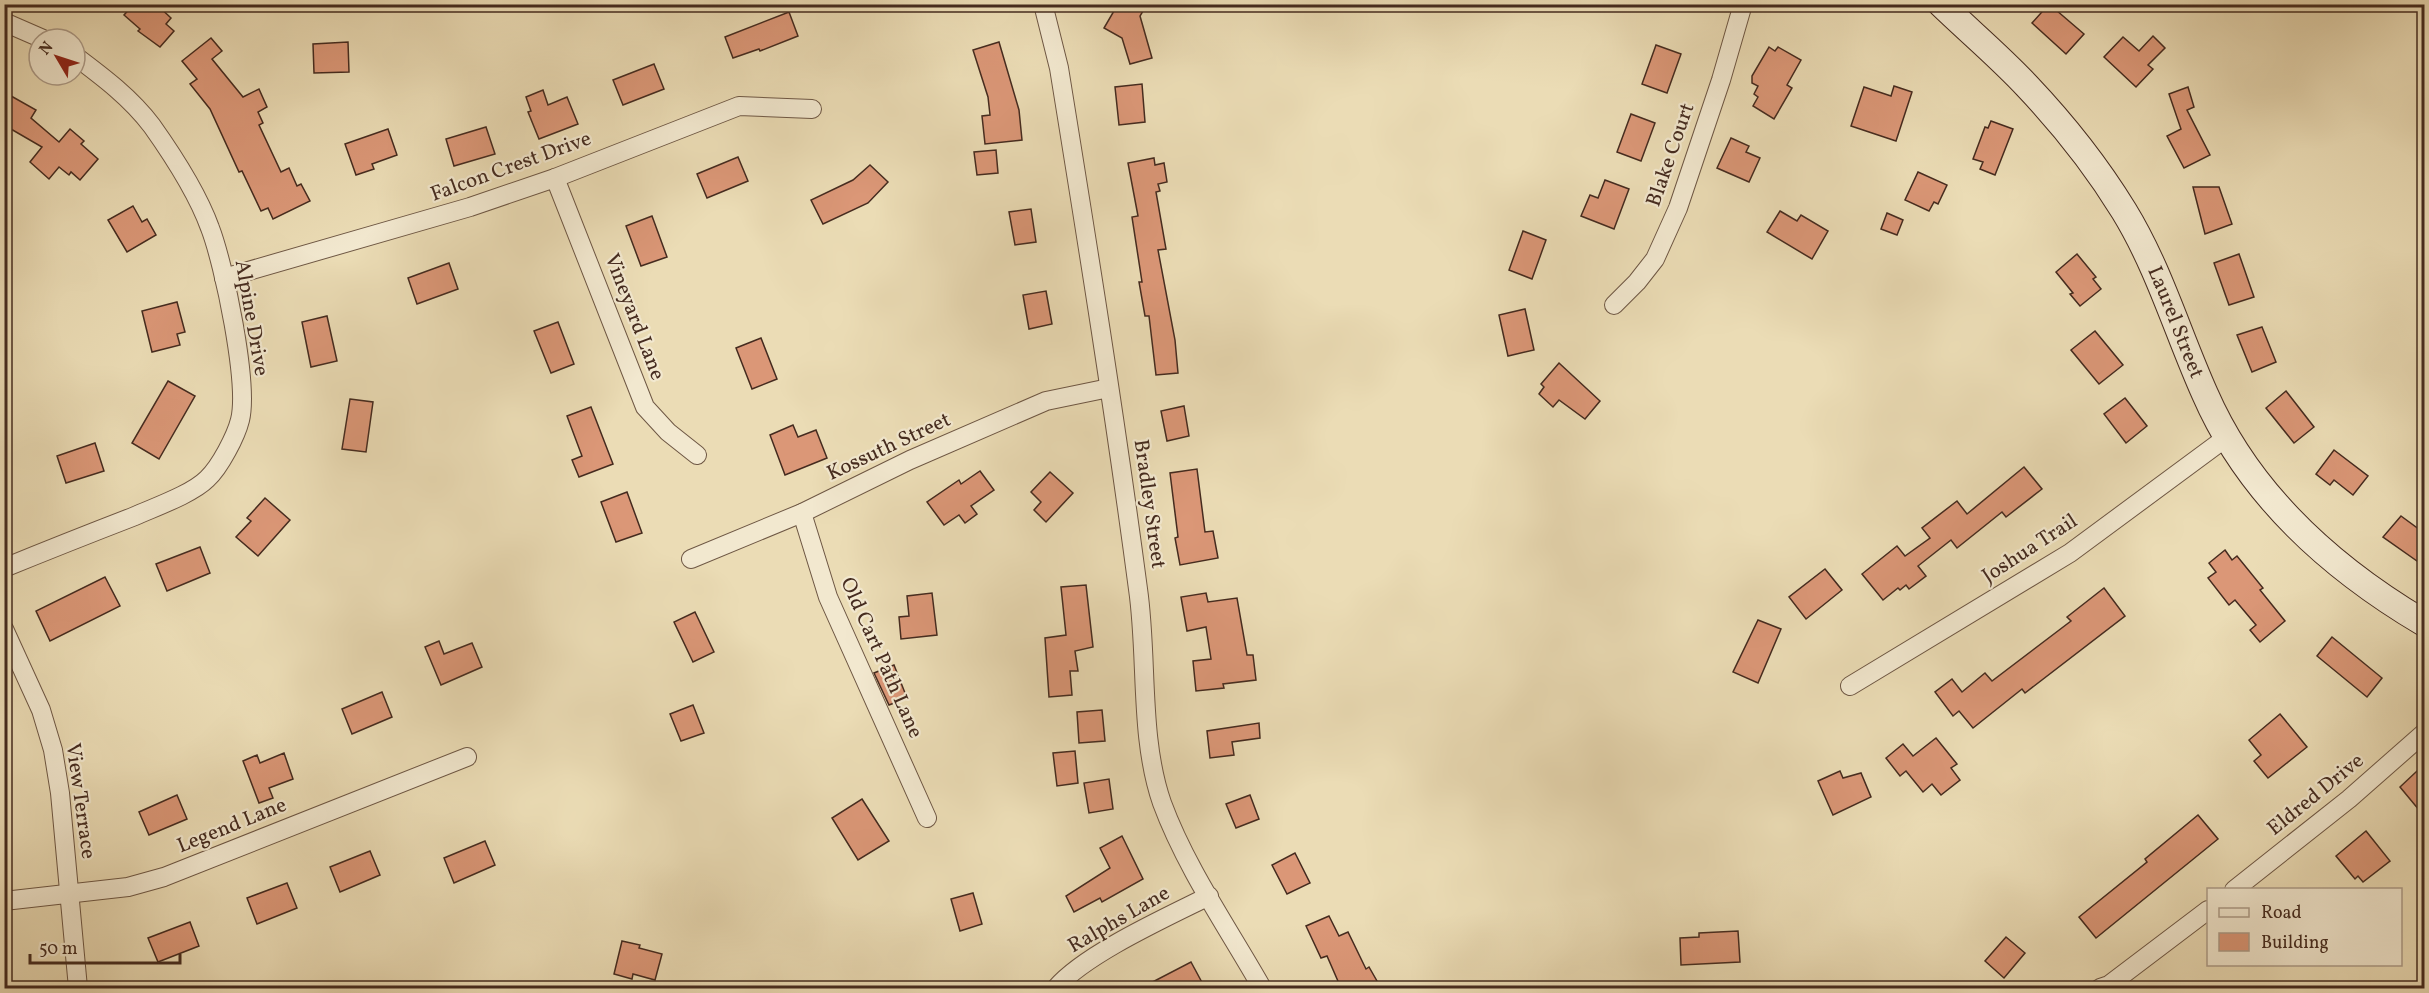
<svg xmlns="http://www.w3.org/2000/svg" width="2429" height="993" font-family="Vollkorn,serif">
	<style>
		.building { fill: #db9777; stroke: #452b1f; stroke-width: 1.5 }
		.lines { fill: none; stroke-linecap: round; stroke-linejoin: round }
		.street-casing { stroke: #6e5744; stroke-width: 20 }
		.secondary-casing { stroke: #452b1f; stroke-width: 28 }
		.street { stroke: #f2e8cf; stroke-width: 18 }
		.secondary { stroke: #f2e8cf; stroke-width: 26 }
		.labels { text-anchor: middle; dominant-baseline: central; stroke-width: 4.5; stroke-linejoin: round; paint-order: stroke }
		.street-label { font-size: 21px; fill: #452b1f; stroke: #f2e8cf }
	</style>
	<rect width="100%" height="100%" fill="#ebdcb5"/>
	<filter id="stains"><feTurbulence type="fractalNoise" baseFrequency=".00333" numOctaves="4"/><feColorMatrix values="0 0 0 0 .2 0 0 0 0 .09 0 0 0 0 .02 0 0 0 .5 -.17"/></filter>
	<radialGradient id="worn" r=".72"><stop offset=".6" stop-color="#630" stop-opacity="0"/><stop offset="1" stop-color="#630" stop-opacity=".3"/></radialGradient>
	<g class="building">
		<polygon points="134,4 156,4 171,18 166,24 174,31 160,47 138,31 140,29 124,15"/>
		<polygon points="1118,4 1131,4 1143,11 1140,16 1152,58 1130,64 1122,38 1104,28"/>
		<polygon points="2049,4 2084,34 2066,54 2032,23"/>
		<polygon points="789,12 798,36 760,51 759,49 733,58 725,37"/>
		<polygon points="2153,36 2165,48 2148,65 2153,69 2136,87 2104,57 2123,37 2139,51"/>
		<polygon points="211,38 222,51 212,59 243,97 259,89 267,107 258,112 263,123 259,125 281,172 289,168 297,186 301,184 310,201 273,219 268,208 261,211 242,171 239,172 210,109 190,84 197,79 182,61"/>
		<polygon points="348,42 349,72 314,73 313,44"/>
		<polygon points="999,42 1019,110 1022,140 985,144 982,116 990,115 988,97 973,50"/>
		<polygon points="1656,45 1681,54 1667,93 1642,84"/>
		<polygon points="1769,47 1775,51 1778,47 1801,60 1787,85 1792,88 1774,119 1753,106 1758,97 1754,94 1758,86 1752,83 1752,76"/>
		<polygon points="654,64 664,89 623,105 613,80"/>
		<polygon points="1142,84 1145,122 1119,125 1115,87"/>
		<polygon points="1894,86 1912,92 1896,141 1851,126 1864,87 1891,96"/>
		<polygon points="2188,87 2194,107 2187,110 2210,155 2184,168 2167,136 2181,129 2169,94"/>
		<polygon points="543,90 548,105 567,97 578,124 539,139 528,112 531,111 526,97"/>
		<polygon points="4,92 36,110 31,118 59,142 70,129 84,141 81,144 98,159 80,180 71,172 69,175 59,167 49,179 30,162 42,147 4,125"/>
		<polygon points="1631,114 1655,123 1641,161 1617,152"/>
		<polygon points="1991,121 2013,129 1995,175 1980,169 1983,162 1973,159 1985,127 1988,128"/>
		<polygon points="486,127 495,154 454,166 446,139"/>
		<polygon points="388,129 397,155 372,164 374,169 356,175 345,144"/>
		<polygon points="1731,138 1749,146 1746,152 1760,158 1749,182 1717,168"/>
		<polygon points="996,150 998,173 977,175 974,152"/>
		<polygon points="738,157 748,181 707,198 697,174"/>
		<polygon points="1154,158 1155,165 1164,163 1167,182 1158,184 1160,191 1156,192 1166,249 1158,250 1175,340 1178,373 1156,375 1149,316 1145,316 1139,282 1142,282 1132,217 1138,216 1128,163"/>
		<polygon points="870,165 888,182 868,203 823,224 811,200 853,180"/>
		<polygon points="1918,172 1947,185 1938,204 1934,202 1929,211 1905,200"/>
		<polygon points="1605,180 1629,189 1614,229 1581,216 1590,195 1598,198"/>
		<polygon points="2193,187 2219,187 2232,224 2205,234"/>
		<polygon points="133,206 142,222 147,219 156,235 127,252 108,220"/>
		<polygon points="1031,209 1036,242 1015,245 1009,212"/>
		<polygon points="1780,211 1797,221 1801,215 1828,231 1812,259 1767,232"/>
		<polygon points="1887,213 1903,220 1897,235 1881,229"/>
		<polygon points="652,216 667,257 641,266 626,226"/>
		<polygon points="1523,231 1546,240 1532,279 1509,270"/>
		<polygon points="2077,254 2096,277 2093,279 2101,289 2080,306 2070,294 2073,293 2056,272"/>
		<polygon points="2239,254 2254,297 2229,305 2214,263"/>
		<polygon points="449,263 458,289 417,304 408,278"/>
		<polygon points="1046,291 1052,324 1029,329 1023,295"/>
		<polygon points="177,302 185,332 177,334 180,345 152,352 142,311"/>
		<polygon points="1525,309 1534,350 1508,356 1499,315"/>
		<polygon points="327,316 337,361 311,367 302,322"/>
		<polygon points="558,322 574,364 551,373 534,331"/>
		<polygon points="2262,327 2276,362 2252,372 2237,335"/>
		<polygon points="2095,331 2123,365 2099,384 2071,350"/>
		<polygon points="761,338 777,379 752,389 736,348"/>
		<polygon points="1559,363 1600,401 1585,419 1559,400 1553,407 1539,394 1544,387 1541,384"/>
		<polygon points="168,381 195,396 159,459 132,443"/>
		<polygon points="2286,391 2314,427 2294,443 2266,408"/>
		<polygon points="2125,398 2147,426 2126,443 2104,414"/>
		<polygon points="350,399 373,402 366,452 342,449"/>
		<polygon points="1184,406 1189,436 1167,441 1161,411"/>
		<polygon points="591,407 613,464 579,477 572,460 582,456 567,416"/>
		<polygon points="793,425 798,437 816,430 827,458 785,475 770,435"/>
		<polygon points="95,443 104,471 66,483 57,456"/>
		<polygon points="2334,450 2368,476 2353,495 2334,480 2330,485 2316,474"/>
		<polygon points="2024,467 2042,489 2006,517 2002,512 1957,548 1951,540 1918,566 1926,576 1909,589 1906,585 1900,590 1898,588 1883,600 1862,574 1897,546 1905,556 1930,538 1922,528 1957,501 1967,514"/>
		<polygon points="1197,469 1205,532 1213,531 1218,558 1180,565 1175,538 1178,537 1170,473"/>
		<polygon points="980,471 994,490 971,506 977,514 965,523 959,515 944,525 927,502 959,480 961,484"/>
		<polygon points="1050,472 1073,493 1046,522 1034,510 1041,502 1031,492"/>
		<polygon points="627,492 642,533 616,542 601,502"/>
		<polygon points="265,498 290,520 258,556 236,537 251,521 247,518"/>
		<polygon points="2401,516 2424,533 2424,551 2417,561 2383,537"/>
		<polygon points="200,547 210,573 167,591 156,564"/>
		<polygon points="2225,550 2232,560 2237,556 2263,588 2260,590 2285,621 2260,642 2250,630 2256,625 2235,600 2229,605 2208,578 2216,572 2209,563"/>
		<polygon points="1825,569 1842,590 1806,619 1789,597"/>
		<polygon points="105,577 120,606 50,641 36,611"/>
		<polygon points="1086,585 1093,647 1075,651 1078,671 1070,671 1072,695 1049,697 1045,638 1066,635 1061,587"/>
		<polygon points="2104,588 2125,616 2025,693 2022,689 1973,728 1959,711 1953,716 1935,692 1952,679 1962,692 1985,673 1992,681 2071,621 2067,617"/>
		<polygon points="932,593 937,635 901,639 899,617 909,616 907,596"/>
		<polygon points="1206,593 1208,602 1237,598 1247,655 1253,655 1256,680 1223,684 1224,688 1196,691 1193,661 1211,659 1206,627 1187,631 1181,597"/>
		<polygon points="695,612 714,652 693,662 674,622"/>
		<polygon points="1758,620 1781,629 1758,683 1733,672"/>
		<polygon points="2332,637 2382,678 2367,697 2317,656"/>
		<polygon points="439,641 444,654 472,643 482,667 441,685 425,647"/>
		<polygon points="894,665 907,698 889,705 874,673"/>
		<polygon points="382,692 392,717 352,734 342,709"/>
		<polygon points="693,705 704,733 681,741 670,714"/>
		<polygon points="1102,710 1105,741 1079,743 1077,712"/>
		<polygon points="2280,714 2307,747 2268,778 2254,761 2261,755 2249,740"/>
		<polygon points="1259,723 1260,738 1232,742 1234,755 1210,758 1207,731"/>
		<polygon points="1936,738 1957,764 1951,768 1960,780 1941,795 1932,784 1923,792 1906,771 1900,776 1886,758 1903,744 1913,756"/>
		<polygon points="1075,751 1078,783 1057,786 1053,753"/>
		<polygon points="284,753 293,779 269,788 273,798 259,803 243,761 257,755 260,763"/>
		<polygon points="1840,771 1843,778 1861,773 1871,797 1833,815 1818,781"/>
		<polygon points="2417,771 2424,780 2424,816 2400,787"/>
		<polygon points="1109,779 1113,809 1089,813 1084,783"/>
		<polygon points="177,795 187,819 149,835 139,812"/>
		<polygon points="1250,795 1259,819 1236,828 1226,804"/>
		<polygon points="862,799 889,841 858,860 832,818"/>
		<polygon points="2198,815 2218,839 2096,938 2079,917 2147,862 2145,859"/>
		<polygon points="2366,831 2390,861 2363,882 2358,876 2355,879 2336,856"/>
		<polygon points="1122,836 1143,879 1102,902 1100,898 1074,912 1066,896 1110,868 1100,848"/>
		<polygon points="485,841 495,865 454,883 444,858"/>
		<polygon points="370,851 380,875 340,892 330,867"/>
		<polygon points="1295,853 1310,883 1287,894 1272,865"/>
		<polygon points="287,883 297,908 257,924 247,898"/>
		<polygon points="973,893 982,924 960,931 951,899"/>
		<polygon points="1329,916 1339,936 1348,932 1366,969 1369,967 1381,988 1341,988 1327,956 1321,958 1306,926"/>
		<polygon points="190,922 199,946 158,962 148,938"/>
		<polygon points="1738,931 1740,962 1681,965 1680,938 1699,937 1699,933"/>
		<polygon points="2006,937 2025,953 2004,978 1985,961"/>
		<polygon points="622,941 640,945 639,948 662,954 655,980 633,974 632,979 614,974"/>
		<polygon points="1191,962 1205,988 1141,988"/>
	</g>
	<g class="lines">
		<g class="street-casing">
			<g id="street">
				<path d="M 1043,4 L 1059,68 C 1087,241 1115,415 1138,589 C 1148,658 1139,737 1162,803 C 1186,868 1228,928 1262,988"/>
				<polyline points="4,22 43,39"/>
				<polyline points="555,178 645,407 668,432 697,455"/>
				<polyline points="224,278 470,207 555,178 739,106 812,109"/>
				<polyline points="1614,305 1637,282 1655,259 1678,208 1721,80 1743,4"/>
				<polyline points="802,513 828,597 927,818"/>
				<polyline points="691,559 802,513 910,460 1046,401 1109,388"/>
				<path d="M 4,568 C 48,550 91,533 135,516 C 155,507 192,494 207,479 C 220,467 236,436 240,420 C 249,384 224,264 210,228 C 197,192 174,157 152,126 C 131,98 103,77 75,56"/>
				<polyline points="4,629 41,710 53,750 60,793 78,988"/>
				<polyline points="1850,686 2070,553 2227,437"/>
				<polyline points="2234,890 2349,799 2424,733"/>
				<polyline points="4,901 128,887 164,877 467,757"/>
				<path d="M 1056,988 C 1085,954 1167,917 1209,896"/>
				<polyline points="2100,988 2109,985 2208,910"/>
			</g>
		</g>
		<g class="secondary-casing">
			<g id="secondary">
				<path id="s1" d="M 1941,4 C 1970,32 2000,57 2027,86 C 2063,124 2097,167 2124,211 C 2159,268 2178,334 2205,394 C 2249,495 2331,568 2424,623"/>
			</g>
		</g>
		<use href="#street" class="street"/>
		<use href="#secondary" class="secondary"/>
	</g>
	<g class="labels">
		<g class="street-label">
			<text transform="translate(1671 155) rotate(-71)">Blake Court</text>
			<text transform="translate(511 167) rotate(-20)">Falcon Crest Drive</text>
			<text transform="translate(634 317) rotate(69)">Vineyard Lane</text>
			<text transform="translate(251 318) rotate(80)">Alpine Drive</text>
			<text stroke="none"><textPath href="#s1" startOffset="400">Laurel Street</textPath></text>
			<text transform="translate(889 447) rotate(-25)">Kossuth Street</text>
			<text transform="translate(1149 504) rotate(82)">Bradley Street</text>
			<text transform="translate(2030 549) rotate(-33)">Joshua Trail</text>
			<text transform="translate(881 658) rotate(66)">Old Cart Path Lane</text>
			<text transform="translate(2316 795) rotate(-39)">Eldred Drive</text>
			<text transform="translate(80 801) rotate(82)">View Terrace</text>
			<text transform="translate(232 826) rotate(-22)">Legend Lane</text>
			<text transform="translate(1119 920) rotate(-30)">Ralphs Lane</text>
		</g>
	</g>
	<rect width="2429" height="993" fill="none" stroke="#ebdcb5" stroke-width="24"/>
	<rect x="6" y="6" width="2417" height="981" fill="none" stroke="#452b1f" stroke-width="3"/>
	<rect x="12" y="12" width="2405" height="969" fill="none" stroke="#452b1f" stroke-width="1.5"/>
	<rect x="2207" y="888" width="195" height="78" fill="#f2e8cf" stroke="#ad9c89" stroke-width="1.5"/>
	<rect x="2219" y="908" width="30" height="9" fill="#f2e8cf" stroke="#ad9c89" stroke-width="1.5"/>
	<text x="2261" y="918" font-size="18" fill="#452b1f">Road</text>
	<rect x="2219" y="933" width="30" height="18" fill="#db9777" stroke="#ad9c89" stroke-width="1.5"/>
	<text x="2261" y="948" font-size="18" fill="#452b1f">Building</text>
	<g transform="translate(57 57) rotate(309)"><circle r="28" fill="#f2e8cf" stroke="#ad9c89" stroke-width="1.5"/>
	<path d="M0-4.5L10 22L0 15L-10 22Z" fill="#8f2418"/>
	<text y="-9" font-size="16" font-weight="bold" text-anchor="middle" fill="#452b1f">N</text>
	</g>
	<path d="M30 954v9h150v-9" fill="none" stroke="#452b1f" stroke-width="3"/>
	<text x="39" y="954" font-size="18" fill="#452b1f" stroke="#f2e8cf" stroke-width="4.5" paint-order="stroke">50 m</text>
	<rect width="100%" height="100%" filter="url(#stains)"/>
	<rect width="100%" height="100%" fill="url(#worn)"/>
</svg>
